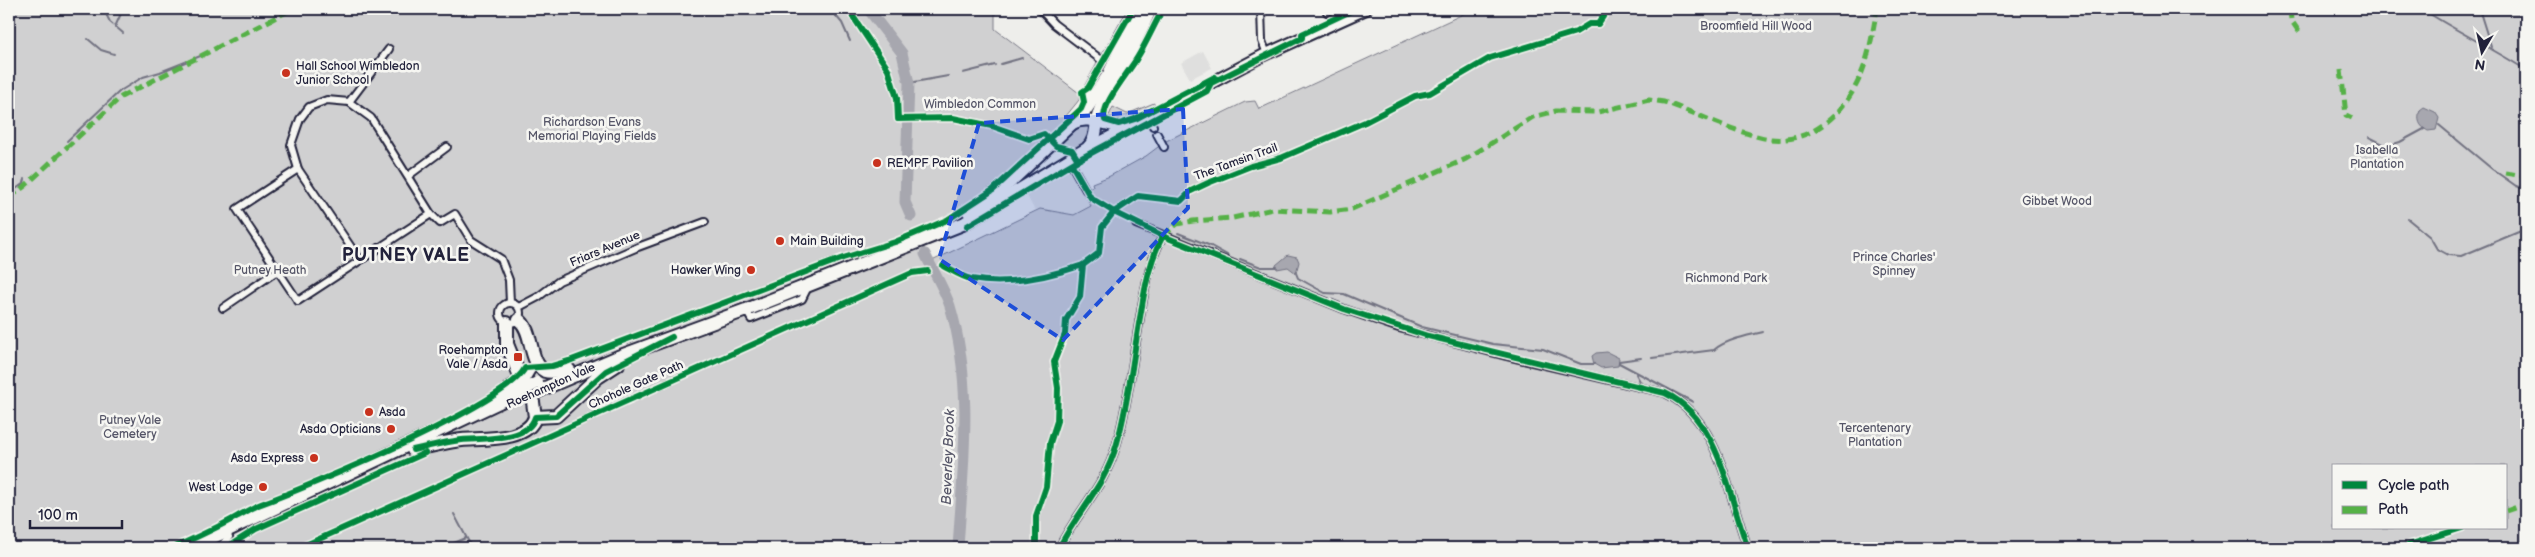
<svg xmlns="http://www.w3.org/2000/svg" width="2535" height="557" font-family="'Balsamiq Sans',sans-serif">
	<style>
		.built { fill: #dfdfde }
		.green { fill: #d0d0d1; stroke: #797986; fill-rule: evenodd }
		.water { fill: #a7a7af; stroke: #727281 }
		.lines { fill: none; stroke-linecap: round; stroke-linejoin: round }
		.stream { stroke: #727281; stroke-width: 2 }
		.river { stroke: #a7a7af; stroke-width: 11 }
		.street-casing { stroke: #22223b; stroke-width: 10 }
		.primary-casing { stroke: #22223b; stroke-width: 14 }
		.highway-casing { stroke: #22223b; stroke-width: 16 }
		.street { stroke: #f6f6f2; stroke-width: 6 }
		.primary { stroke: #f6f6f2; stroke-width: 10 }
		.highway { stroke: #f6f6f2; stroke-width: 12 }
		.highway-bridge-casing { stroke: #22223b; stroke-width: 16; stroke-linecap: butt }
		.highway-bridge { stroke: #f6f6f2; stroke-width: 12 }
		.quiet { stroke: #55b146; stroke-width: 5; stroke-dasharray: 10 5; stroke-linecap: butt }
		.cycleway-casing { stroke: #f6f6f2; stroke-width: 9 }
		.cycleway { stroke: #00873e; stroke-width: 6 }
		.marked { fill: #1d4ed8; fill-opacity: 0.2; stroke: #1d4ed8; stroke-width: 4; stroke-dasharray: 10 6; stroke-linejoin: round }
		.poi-dot { fill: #c8321e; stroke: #f6f6f2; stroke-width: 2 }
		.labels { text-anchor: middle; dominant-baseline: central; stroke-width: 5; stroke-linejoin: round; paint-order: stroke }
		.park-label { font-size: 12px; fill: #565668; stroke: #f6f6f2 }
		.poi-label { font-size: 12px; fill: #22223b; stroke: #f6f6f2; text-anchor: end }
		.street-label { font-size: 12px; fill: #22223b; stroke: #f6f6f2 }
		.water-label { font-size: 14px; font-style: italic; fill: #575769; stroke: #f6f6f2 }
		.district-label { font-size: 18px; font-weight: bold; letter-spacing: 1px; fill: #22223b; stroke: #f6f6f2 }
	</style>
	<rect width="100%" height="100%" fill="#eeeeeb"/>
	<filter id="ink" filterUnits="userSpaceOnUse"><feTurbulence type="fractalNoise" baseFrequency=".02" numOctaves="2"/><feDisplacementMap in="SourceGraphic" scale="10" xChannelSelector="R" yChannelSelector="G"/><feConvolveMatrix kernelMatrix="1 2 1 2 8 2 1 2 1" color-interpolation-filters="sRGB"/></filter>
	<g filter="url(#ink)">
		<g class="built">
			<polygon points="1203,51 1212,68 1190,79 1181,63"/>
			<polygon points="1063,171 1071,172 1091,206 1074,215 1034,209 1026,194"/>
		</g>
		<g class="green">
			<path d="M 9,9 L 995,9 L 995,29 L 1079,93 L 1079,100 L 1066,116 L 1068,118 L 972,203 L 955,214 L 916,230 L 930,262 L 1040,209 L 1074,215 L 1091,206 L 1082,191 L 1093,186 L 1092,183 L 1110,176 L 1146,156 L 1166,141 L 1245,102 L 1255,101 L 1259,109 L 1474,9 L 2526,9 L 2526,548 L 9,548 ZM 2334,466 L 2506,466 L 2506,528 L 2334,528 Z"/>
			<polygon points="1154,103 1155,107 1125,124 1106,122 1113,107 1127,114"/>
			<polygon points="1082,124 1088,125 1091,132 1085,143 1075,150 1063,144 1058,145"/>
		</g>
		<g class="water">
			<path d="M 2424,107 L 2435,112 L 2439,118 L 2436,130 L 2428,131 C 2419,126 2417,120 2420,110 Z"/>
			<polygon points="1288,255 1297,257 1299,262 1296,273 1288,267 1277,269 1276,265"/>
			<polygon points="1607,352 1619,358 1618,366 1601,368 1594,364 1592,356 1596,353"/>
		</g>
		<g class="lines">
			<g class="stream">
				<polyline points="830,9 842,23 850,41"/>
				<path d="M 2422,9 C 2456,31 2492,48 2526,70"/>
				<polyline points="2479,9 2491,47"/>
				<polyline points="105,12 110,22 123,33"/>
				<polyline points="883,12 901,9"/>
				<polyline points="115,27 123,9"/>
				<polyline points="88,39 101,50 114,54"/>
				<polyline points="1001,64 1022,58"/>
				<polyline points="963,73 995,65"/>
				<polyline points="909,83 948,76"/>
				<polyline points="2439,125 2492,169 2516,186 2526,189"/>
				<polyline points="2369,137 2387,146 2400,142 2424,129"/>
				<polyline points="67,141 120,91 143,77 160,72 203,55"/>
				<polyline points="9,194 24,183 25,179"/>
				<polyline points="2408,219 2430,237 2437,249 2448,255 2461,256 2521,231 2526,226"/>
				<polyline points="1178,233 1211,246 1229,256"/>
				<polyline points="1240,259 1261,267 1277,267"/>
				<polyline points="1296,273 1298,278 1325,293 1344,294 1422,327 1493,344 1543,349 1581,364 1594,364"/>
				<path d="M 1652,358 L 1714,350 C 1725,340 1749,335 1763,332"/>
				<polyline points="1619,361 1641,358"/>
				<polyline points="1619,363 1693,402"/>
				<polyline points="1636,374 1642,385"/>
				<polyline points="454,514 472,548"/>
				<polyline points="449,548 454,543 466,538"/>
			</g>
			<g class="river">
				<polyline points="868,9 902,53 909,83 905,202 911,216"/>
				<path d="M 925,254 C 933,271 944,288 950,306 C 974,386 963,466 958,548"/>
			</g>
			<g class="street-casing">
				<g id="street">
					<polyline points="1040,9 1054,24 1104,62"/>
					<polyline points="1261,9 1262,41 1267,54"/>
					<polyline points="1326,9 1327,12 1334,9"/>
					<polyline points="1347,9 1350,16"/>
					<polyline points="349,102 389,49"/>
					<polyline points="1090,103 1089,87 1133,9"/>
					<polyline points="1148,117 1153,126"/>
					<polyline points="1157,134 1164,147"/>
					<polyline points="1069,160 1086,190"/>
					<polyline points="298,169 237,209 298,301 431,214 440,223 455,214 471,240 501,259 509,280 510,303"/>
					<polyline points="408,176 447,147"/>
					<path d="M 1136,224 L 1344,309 L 1399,328 L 1506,356 L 1665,393 C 1721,420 1728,497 1748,548"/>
					<polyline points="359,259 298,169 291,145 300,119 309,107 327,100 349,102 371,118 431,214"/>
					<circle cx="510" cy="313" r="10"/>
					<polyline points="519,307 538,297 559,281 638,247 705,222"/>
					<polyline points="223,308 277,271"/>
					<polyline points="746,310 751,319 802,299 808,287"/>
					<polyline points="219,548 229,537"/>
					<path d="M 1059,548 C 1078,510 1105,487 1117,443 C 1129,401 1133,355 1141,312 C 1145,287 1150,259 1163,236"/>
				</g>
			</g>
			<g class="primary-casing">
				<g id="primary">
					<path d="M 1073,124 C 1089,113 1111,131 1130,126 L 1264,55 L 1366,9"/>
					<polyline points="1087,149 1125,129"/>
				</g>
			</g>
			<g class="highway-casing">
				<g id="highway">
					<polyline points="969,212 1010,182 1085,111 1109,74 1141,9"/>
					<path d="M 519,320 C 534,331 528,363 545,371 C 551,373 562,371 569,370"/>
					<polyline points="507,323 507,344 519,374"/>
					<path d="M 538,391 L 618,357 L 746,310 L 965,223 L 1087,149 C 1099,138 1094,124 1100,110 C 1115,75 1136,44 1150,9"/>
					<polyline points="535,417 556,416 598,377 618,364"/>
					<path d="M 413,450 C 429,446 445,442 462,440 C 481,438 528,442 535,417 L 533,402"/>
					<polyline points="190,548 499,402"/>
				</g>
			</g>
			<use href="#street" class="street"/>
			<use href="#primary" class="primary"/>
			<use href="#highway" class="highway"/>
			<g class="highway-bridge-casing">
				<g id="highway-bridge">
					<polyline points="507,390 523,379 529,369"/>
					<polyline points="499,402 537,383"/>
				</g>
			</g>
			<use href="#highway-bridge" class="highway-bridge"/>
			<g class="quiet">
				<polyline points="2290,9 2291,20 2300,33"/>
				<polyline points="2341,70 2346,115 2352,118"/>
				<polyline points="2505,173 2526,176"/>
				<polyline points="9,198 25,186 121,97 292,9"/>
				<path d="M 1163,236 L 1177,224 L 1193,221 L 1233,218 L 1273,209 L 1330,212 L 1352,209 L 1466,159 L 1533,117 L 1556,111 L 1598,112 L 1649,100 L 1664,102 C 1696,113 1727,129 1760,137 C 1808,149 1846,114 1862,72 C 1870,52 1873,30 1877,9"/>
				<polyline points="2506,511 2526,504"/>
			</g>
			<g class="cycleway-casing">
				<g id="cycleway">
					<polyline points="848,9 888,69 897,98 898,119 953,118 992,126 1029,139 1044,134 1056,146 1072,150 1078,160"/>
					<path d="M 1163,9 C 1154,25 1147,42 1137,58 C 1130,71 1099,106 1105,120 L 1119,124 L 1135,119 L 1215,77"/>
					<path d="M 1072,165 L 1091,198 L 1114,212 L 1163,236 L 1344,309 L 1428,336 L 1665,393 C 1721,420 1728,497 1748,548"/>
					<polyline points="967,226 1078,160 1207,91 1211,83 1302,38 1302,34 1355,9"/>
					<path d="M 943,266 C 951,270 962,277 971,279 C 1008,286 1048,277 1083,265"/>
					<path d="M 413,450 C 429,446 445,442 462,440 C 481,438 528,442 535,417 L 556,416 L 606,371 L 672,337"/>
					<path d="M 173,548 C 195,538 217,528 238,516 C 246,512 253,507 261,504 C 306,488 507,404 525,368 L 552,366 L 569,361 L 843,258 L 895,242 L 947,220 L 993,190 L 1081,109 L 1084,102 L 1082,92 L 1088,88 L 1133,9"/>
					<polyline points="226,548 256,529 425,453"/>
					<polyline points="299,548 912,273 928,271"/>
					<polyline points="1036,548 1036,516 1046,487 1050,443 1057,421 1058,388 1054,362 1065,334 1066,320 1080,297 1083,265 1099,253 1102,227 1114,212 1138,196 1181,201 1191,191 1208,183 1251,166 1281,158 1365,122 1415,96 1430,93 1490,58 1576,32 1589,24 1598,24 1608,9"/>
					<path d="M 1059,548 C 1078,510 1105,487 1117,443 C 1129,401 1133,355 1141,312 C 1145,287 1150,259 1163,236"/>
					<polyline points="2399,548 2462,528"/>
				</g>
			</g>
			<use href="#cycleway" class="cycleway"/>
		</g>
	</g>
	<path class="marked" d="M 1183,109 L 1188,208 L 1063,340 L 939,259 L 979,123 Z"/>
	<g class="poi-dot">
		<circle cx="286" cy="73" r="5"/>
		<circle cx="877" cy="163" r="5"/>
		<circle cx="780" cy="241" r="5"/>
		<circle cx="751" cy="270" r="5"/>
		<rect x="513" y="352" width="10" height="10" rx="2.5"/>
		<circle cx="369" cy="412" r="5"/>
		<circle cx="391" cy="429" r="5"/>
		<circle cx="314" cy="458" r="5"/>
		<circle cx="263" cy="487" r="5"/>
	</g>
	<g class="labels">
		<g class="park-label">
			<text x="1756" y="26">Broomfield Hill Wood</text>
			<text x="980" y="104">Wimbledon Common</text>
			<text x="592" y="122">Richardson Evans<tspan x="592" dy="14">Memorial Playing Fields</tspan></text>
			<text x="2377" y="150">Isabella<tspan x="2377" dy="14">Plantation</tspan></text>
			<text x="2057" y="201">Gibbet Wood</text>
			<text x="1894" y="257">Prince Charles'<tspan x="1894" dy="14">Spinney</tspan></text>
			<text x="270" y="270">Putney Heath</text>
			<text x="1726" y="278">Richmond Park</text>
			<text x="130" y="420">Putney Vale<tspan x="130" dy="14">Cemetery</tspan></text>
			<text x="1875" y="428">Tercentenary<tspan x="1875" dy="14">Plantation</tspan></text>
		</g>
		<g class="poi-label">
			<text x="296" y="66" text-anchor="start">Hall School Wimbledon<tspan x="296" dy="14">Junior School</tspan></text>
			<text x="887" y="163" text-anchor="start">REMPF Pavilion</text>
			<text x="790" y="241" text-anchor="start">Main Building</text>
			<text x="741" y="270">Hawker Wing</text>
			<text x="508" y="350">Roehampton<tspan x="508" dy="14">Vale / Asda</tspan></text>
			<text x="379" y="412" text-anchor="start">Asda</text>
			<text x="381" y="429">Asda Opticians</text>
			<text x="304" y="458">Asda Express</text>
			<text x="253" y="487">West Lodge</text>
		</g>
		<g class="street-label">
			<text transform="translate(1236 162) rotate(-20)">The Tamsin Trail</text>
			<text transform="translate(605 249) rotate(-23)">Friars Avenue</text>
			<text transform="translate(636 385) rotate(-24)">Chohole Gate Path</text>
			<text transform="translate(551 386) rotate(-24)">Roehampton Vale</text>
		</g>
		<g class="water-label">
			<text transform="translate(948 457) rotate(-88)">Beverley Brook</text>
		</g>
		<g class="district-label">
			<text x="406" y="255">PUTNEY VALE</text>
		</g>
	</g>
	<rect width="2535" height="557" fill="none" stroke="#f6f6f2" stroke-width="30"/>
	<rect x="15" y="15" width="2505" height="527" fill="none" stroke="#22223b" stroke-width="2" filter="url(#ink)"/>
	<rect x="2332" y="464" width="175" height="65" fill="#f6f6f2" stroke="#a1a1a9"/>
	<rect x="2342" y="481" width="25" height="8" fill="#00873e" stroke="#a1a1a9"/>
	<text x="2378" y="490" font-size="15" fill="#22223b">Cycle path</text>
	<rect x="2342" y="506" width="25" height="8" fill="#55b146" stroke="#a1a1a9"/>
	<text x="2378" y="514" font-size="15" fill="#22223b">Path</text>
	<g transform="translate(2482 52) rotate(189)" stroke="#f6f6f2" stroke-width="4" paint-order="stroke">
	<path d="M0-4L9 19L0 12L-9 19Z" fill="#22223b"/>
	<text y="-8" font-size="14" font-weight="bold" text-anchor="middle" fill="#22223b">N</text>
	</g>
	<path d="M30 520v8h92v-8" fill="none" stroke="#22223b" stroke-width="2.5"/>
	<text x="38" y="520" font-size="15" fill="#22223b" stroke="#f6f6f2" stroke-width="4" paint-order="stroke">100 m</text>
</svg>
